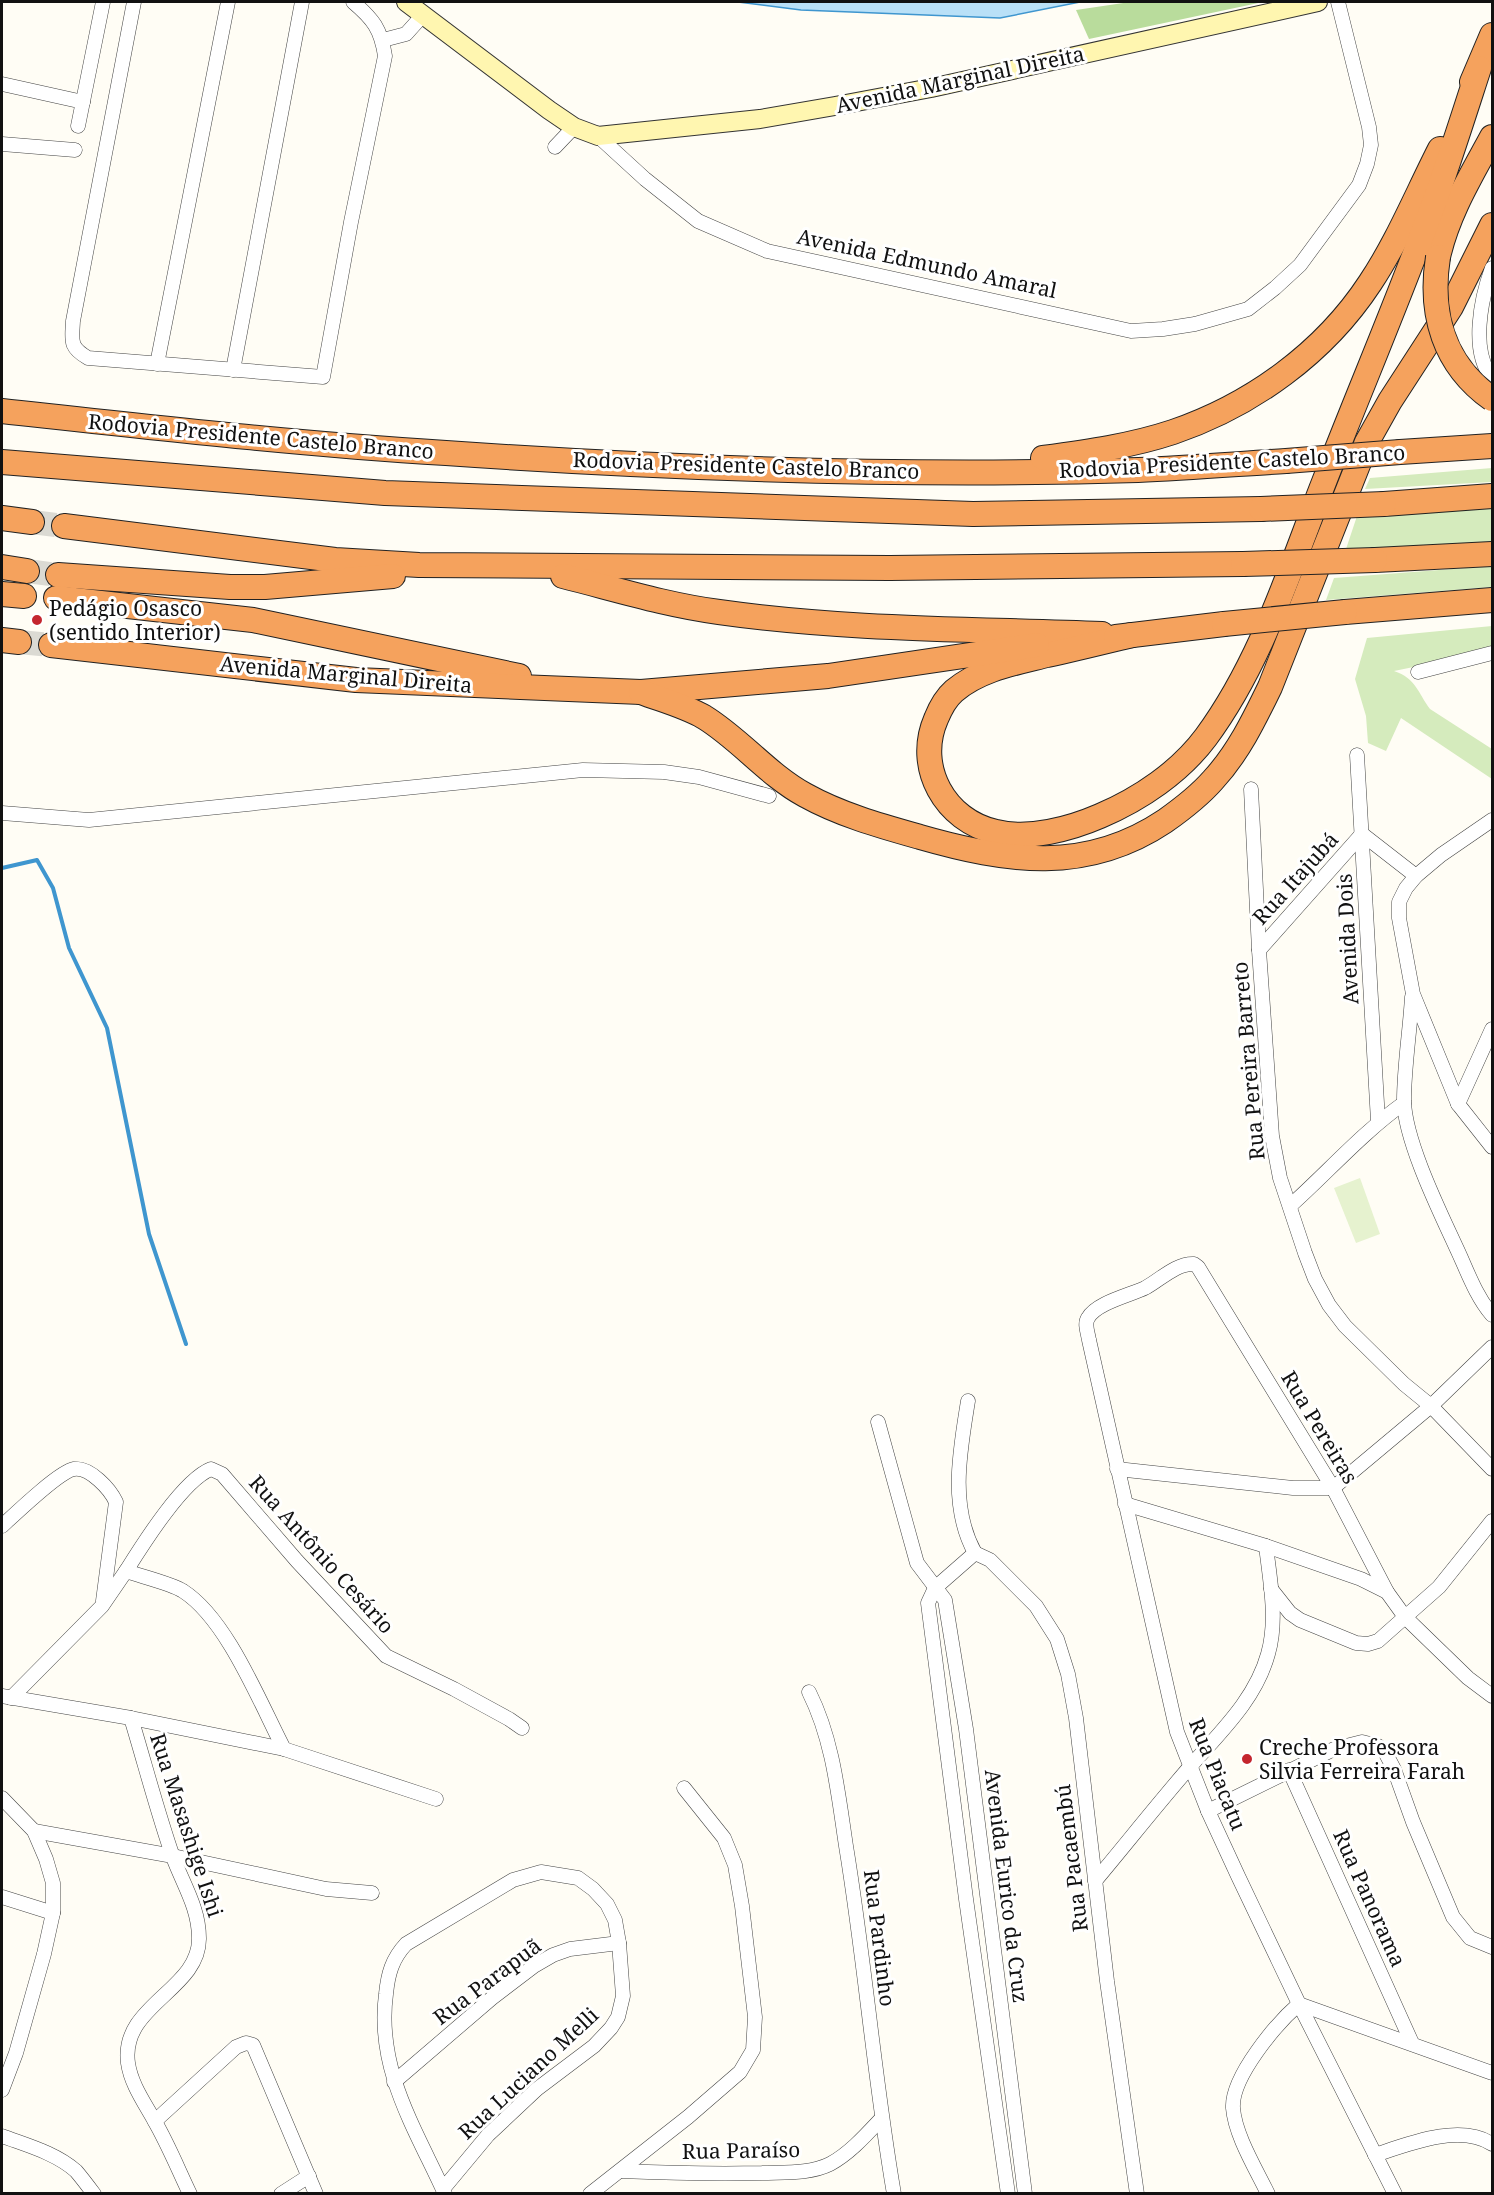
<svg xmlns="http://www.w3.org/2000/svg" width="1494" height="2195" font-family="'Noto Serif',serif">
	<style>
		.green { fill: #d5ebbd }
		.forest { fill: #b9dc9c }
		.pitch { fill: #e6f2cf }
		.water { fill: #b9e0f7; stroke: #3f96cf; stroke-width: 1.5 }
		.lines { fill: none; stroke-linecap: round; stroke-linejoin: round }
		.stream { stroke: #3f96cf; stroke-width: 4 }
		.motorway-tunnel { stroke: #dbdad3; stroke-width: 24; stroke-dasharray: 24 12; stroke-linecap: butt }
		.minor-casing { stroke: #444; stroke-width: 15 }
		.secondary-casing { stroke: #333; stroke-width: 20 }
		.motorway-casing { stroke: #222; stroke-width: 26 }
		.minor { stroke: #fff; stroke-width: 14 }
		.secondary { stroke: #fff6b0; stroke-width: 18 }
		.motorway { stroke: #f5a25d; stroke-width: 24 }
		.motorway-bridge-casing { stroke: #222; stroke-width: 26; stroke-linecap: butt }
		.motorway-bridge { stroke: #f5a25d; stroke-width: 24 }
		.poi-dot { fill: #c4262e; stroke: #fff; stroke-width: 2 }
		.labels { text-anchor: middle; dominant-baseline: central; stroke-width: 6; stroke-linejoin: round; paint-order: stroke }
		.street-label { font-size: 21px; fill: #111; stroke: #fff }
		.poi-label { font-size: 21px; fill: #111; stroke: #fff; text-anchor: start }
	</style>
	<rect width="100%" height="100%" fill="#fffdf5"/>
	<g class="green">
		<polygon points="1492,468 1492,482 1365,489 1370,478"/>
		<polygon points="1492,507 1492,542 1346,549 1357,516"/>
		<polygon points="1492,566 1492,587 1326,600 1334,578"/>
		<path d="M 1492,626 L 1492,651 L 1394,671 C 1416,678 1418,693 1430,709 L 1492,749 L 1492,779 L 1401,718 L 1386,751 L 1368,743 L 1366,716 L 1355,679 L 1367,638 Z"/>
	</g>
	<polygon class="forest" points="1130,2 1263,2 1089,39 1076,10"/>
	<polygon class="pitch" points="1360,1178 1380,1234 1356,1243 1334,1188"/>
	<polygon class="water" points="738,2 1080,2 1000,18 801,10"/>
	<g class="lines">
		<polyline class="stream" points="2,868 37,860 53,888 69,948 107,1028 149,1234 186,1344"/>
		<g class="motorway-tunnel">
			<polyline points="32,522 64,526"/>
			<polyline points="27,571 58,575"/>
			<polyline points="19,642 51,645"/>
		</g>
		<g class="minor-casing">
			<g id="minor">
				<path d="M 134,2 L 73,321 C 72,341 69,347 88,358 L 323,377 L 351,222 L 385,56 C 381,29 373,19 353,2"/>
				<polyline points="383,40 406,34 423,15"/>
				<polyline points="2,84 83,102"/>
				<polyline points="78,126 103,2"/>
				<polyline points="598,136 645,179 698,221 767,251 1131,331 1163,329 1195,324 1248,309 1275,288 1300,265 1359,185 1367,164 1371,145 1369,127 1338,2"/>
				<polyline points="2,144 75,150"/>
				<polyline points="555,147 574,127"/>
				<path d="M 1492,268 C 1481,298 1470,351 1492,378"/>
				<polyline points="157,364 228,2"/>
				<polyline points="233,370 302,2"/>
				<polyline points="1418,672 1492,653"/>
				<polyline points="1357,755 1378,1121"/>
				<polyline points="1251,789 1259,950 1272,1136 1280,1178 1305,1253 1315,1279 1329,1305 1345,1326 1404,1384 1431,1406 1492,1469"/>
				<polyline points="2,813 89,820 583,770 664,772 699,777 769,796"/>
				<polyline points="1492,820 1441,855 1416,876 1406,888 1399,902 1399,918 1413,994 1458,1104 1492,1147"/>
				<polyline points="1259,950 1362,834 1416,876"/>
				<path d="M 1412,997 C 1410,1031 1404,1067 1404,1101 C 1405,1141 1439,1210 1456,1247 C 1467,1270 1475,1295 1492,1315"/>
				<polyline points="1458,1104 1492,1029"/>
				<path d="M 1290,1206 C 1328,1172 1362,1133 1404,1103"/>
				<path d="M 968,1401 C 960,1451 949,1506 975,1553"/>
				<polyline points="878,1422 917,1563 945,1600 966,1729 1025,2194"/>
				<polyline points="1117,1469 1293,1488 1333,1488 1431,1406 1492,1347"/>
				<polyline points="1125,1504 1266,1546 1361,1579 1387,1592 1405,1617 1468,1678 1492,1696"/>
				<path d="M 2,1526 C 15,1514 60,1471 74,1469 C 90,1467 110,1489 116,1502 L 103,1601"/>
				<polyline points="975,1553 990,1560 1036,1606 1057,1639 1068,1674 1076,1718 1107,1981 1137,2194"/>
				<polyline points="975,1553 935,1588 928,1603 966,1899 1008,2194"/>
				<path d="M 126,1571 C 143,1544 183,1480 211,1469 L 222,1474 L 297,1561 L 386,1656 L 454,1689 L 509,1719 L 522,1728"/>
				<polyline points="1271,1589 1290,1613 1300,1620 1356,1643 1368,1644 1378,1641 1439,1587 1492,1521"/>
				<path d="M 1387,1592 L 1333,1488 L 1198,1267 L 1194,1264 C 1176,1263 1160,1280 1145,1288 C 1130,1295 1096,1303 1088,1318 C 1084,1324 1088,1333 1089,1340 L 1177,1732 L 1208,1811 L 1238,1876 L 1299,2004 L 1395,2194"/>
				<path d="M 809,1692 C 833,1740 838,1793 846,1846 C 865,1961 874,2078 894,2194"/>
				<polyline points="2,1696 131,1718 284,1749 436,1799"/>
				<path d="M 11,1698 L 102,1606 L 126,1571 C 140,1576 173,1584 183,1591 C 227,1619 260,1703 284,1749"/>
				<path d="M 131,1718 C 145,1764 157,1811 173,1857 C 183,1884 199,1908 199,1938 C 200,1990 120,2005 128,2063 C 131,2084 144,2102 154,2120 C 168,2144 178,2169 190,2194"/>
				<polyline points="1289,1770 1412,2043"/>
				<polyline points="2,1798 34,1831 46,1859 53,1883 53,1913 44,1954 16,2053 2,2090"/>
				<polyline points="1208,1811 1334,1749 1362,1742 1378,1746 1385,1752 1394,1769 1413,1822 1453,1917 1470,1938 1492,1947"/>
				<polyline points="34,1831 173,1856 326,1889 372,1893"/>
				<path d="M 1095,1881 C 1126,1844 1156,1806 1188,1769 C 1218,1734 1255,1701 1268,1654 C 1278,1620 1270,1581 1266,1546"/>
				<polyline points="2,1897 53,1913"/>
				<polyline points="394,2082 492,1998 534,1966 553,1955 570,1949 619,1943"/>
				<polyline points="155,2121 236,2047 246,2043 253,2045 316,2194"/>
				<path d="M 2,2136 C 26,2145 56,2153 76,2171 C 82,2178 88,2186 94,2194"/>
				<path d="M 1375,2155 C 1408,2144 1460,2123 1492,2144"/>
				<path d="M 620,2171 C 668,2173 715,2174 762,2173 C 784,2172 810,2174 830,2164 C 849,2154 866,2135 881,2119"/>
				<path d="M 443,2189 L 488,2135 L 537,2089 L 594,2046 L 611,2028 L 618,2017 L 623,1996 L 619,1943 L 615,1920 L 607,1904 L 593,1889 L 578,1878 L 541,1872 L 513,1880 L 406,1944 C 392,1959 388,1974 386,1994 C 376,2069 415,2128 445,2194"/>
				<polyline points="281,2194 309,2176"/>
				<polyline points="590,2194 688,2117 740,2072 753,2050 755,2017 742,1906 735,1865 724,1838 684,1788"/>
				<path d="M 1268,2194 C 1256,2169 1235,2135 1233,2108 C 1231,2077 1277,2023 1299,2004 L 1492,2073"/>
			</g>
		</g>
		<g class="secondary-casing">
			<polyline id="secondary" points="406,2 549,110 574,127 598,136 760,119 835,106 931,88 1318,2"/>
		</g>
		<g class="motorway-casing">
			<g id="motorway">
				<polyline points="1472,82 1492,35"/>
				<path d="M 1438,257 C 1448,213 1471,176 1492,137"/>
				<path d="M 2,411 C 149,427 297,444 446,453 C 676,469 907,477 1138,470 C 1187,468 1237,464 1286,461"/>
				<polyline points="1400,452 1492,446"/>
				<path d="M 1043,458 C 1087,452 1131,446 1173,432 C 1252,405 1324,353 1370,283 C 1398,241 1417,194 1440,149"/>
				<polyline points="2,462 385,493 973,514 1261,509"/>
				<polyline points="1384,504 1492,496"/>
				<polyline points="2,518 32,522"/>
				<polyline points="64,526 335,560 419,565 890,568 1243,564"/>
				<polyline points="1375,560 1492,554"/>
				<polyline points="2,567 27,571"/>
				<polyline points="58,575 230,587 265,587 393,576"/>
				<path d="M 563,576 C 615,589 666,605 719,612 C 846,630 975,629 1102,634"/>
				<polyline points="2,594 24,596"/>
				<polyline points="56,598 253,620 519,676"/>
				<polyline points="1345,612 1492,600"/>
				<path d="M 1132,635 C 1103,642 1075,649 1047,655 C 1015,663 980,669 954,691 C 946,698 940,709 936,719 C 915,767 945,821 996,832 C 1029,840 1070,829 1100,816 C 1140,799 1180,772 1206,737 C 1262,661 1290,568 1324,482 C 1362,384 1404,287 1439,189 C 1453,149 1466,108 1479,68"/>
				<polyline points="1116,637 1224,624"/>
				<polyline points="2,640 19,642"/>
				<polyline points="51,645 356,680 641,692 828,676 1037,645"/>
				<path d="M 641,692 C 662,700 685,706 704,717 C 740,739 768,775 805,795 C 841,815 881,826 920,837 C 1007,862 1086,874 1165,821 C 1182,809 1199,796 1213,780 C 1238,753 1254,720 1270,687 L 1367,442 L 1390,401 L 1451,307 L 1492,225"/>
			</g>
		</g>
		<use href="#minor" class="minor"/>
		<use href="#secondary" class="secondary"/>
		<use href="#motorway" class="motorway"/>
		<g class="motorway-bridge-casing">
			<g id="motorway-bridge">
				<path d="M 1438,257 C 1429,314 1444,365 1492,399"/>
				<polyline points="1286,461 1400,452"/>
				<polyline points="1261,509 1384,504"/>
				<polyline points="1243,564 1375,560"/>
				<polyline points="1224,624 1345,612"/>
			</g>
		</g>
		<use href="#motorway-bridge" class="motorway-bridge"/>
	</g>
	<g class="poi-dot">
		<circle cx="37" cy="620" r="6"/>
		<circle cx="1247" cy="1759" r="6"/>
	</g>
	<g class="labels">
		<g class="street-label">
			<text transform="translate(960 79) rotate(-12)">Avenida Marginal Direita</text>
			<text transform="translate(927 263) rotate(12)">Avenida Edmundo Amaral</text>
			<text transform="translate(261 436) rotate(5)">Rodovia Presidente Castelo Branco</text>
			<text transform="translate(1232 461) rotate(-3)">Rodovia Presidente Castelo Branco</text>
			<text transform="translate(746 465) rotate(2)">Rodovia Presidente Castelo Branco</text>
			<text transform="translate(346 674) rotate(5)">Avenida Marginal Direita</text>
			<text transform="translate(1295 878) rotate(-48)">Rua Itajubá</text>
			<text transform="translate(1347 939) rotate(-93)">Avenida Dois</text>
			<text transform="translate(1248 1061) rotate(-95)">Rua Pereira Barreto</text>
			<text transform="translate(1320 1427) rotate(59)">Rua Pereiras</text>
			<text transform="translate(322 1554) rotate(48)">Rua Antônio Cesário</text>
			<text transform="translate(1218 1774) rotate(68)">Rua Piacatu</text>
			<text transform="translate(187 1825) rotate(72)">Rua Masashige Ishi</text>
			<text transform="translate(1071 1858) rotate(-97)">Rua Pacaembú</text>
			<text transform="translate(1007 1886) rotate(83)">Avenida Eurico da Cruz</text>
			<text transform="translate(1370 1898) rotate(66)">Rua Panorama</text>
			<text transform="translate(880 1938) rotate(83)">Rua Pardinho</text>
			<text transform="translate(487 1981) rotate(-37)">Rua Parapuã</text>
			<text transform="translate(528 2073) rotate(-43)">Rua Luciano Melli</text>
			<text transform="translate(741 2150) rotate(-1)">Rua Paraíso</text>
		</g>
		<g class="poi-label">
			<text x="49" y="608">Pedágio Osasco<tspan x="49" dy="24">(sentido Interior)</tspan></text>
			<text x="1259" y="1747">Creche Professora<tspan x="1259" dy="24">Silvia Ferreira Farah</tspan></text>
		</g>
	</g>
	<rect width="1494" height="2195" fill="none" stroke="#111111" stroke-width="6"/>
</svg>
